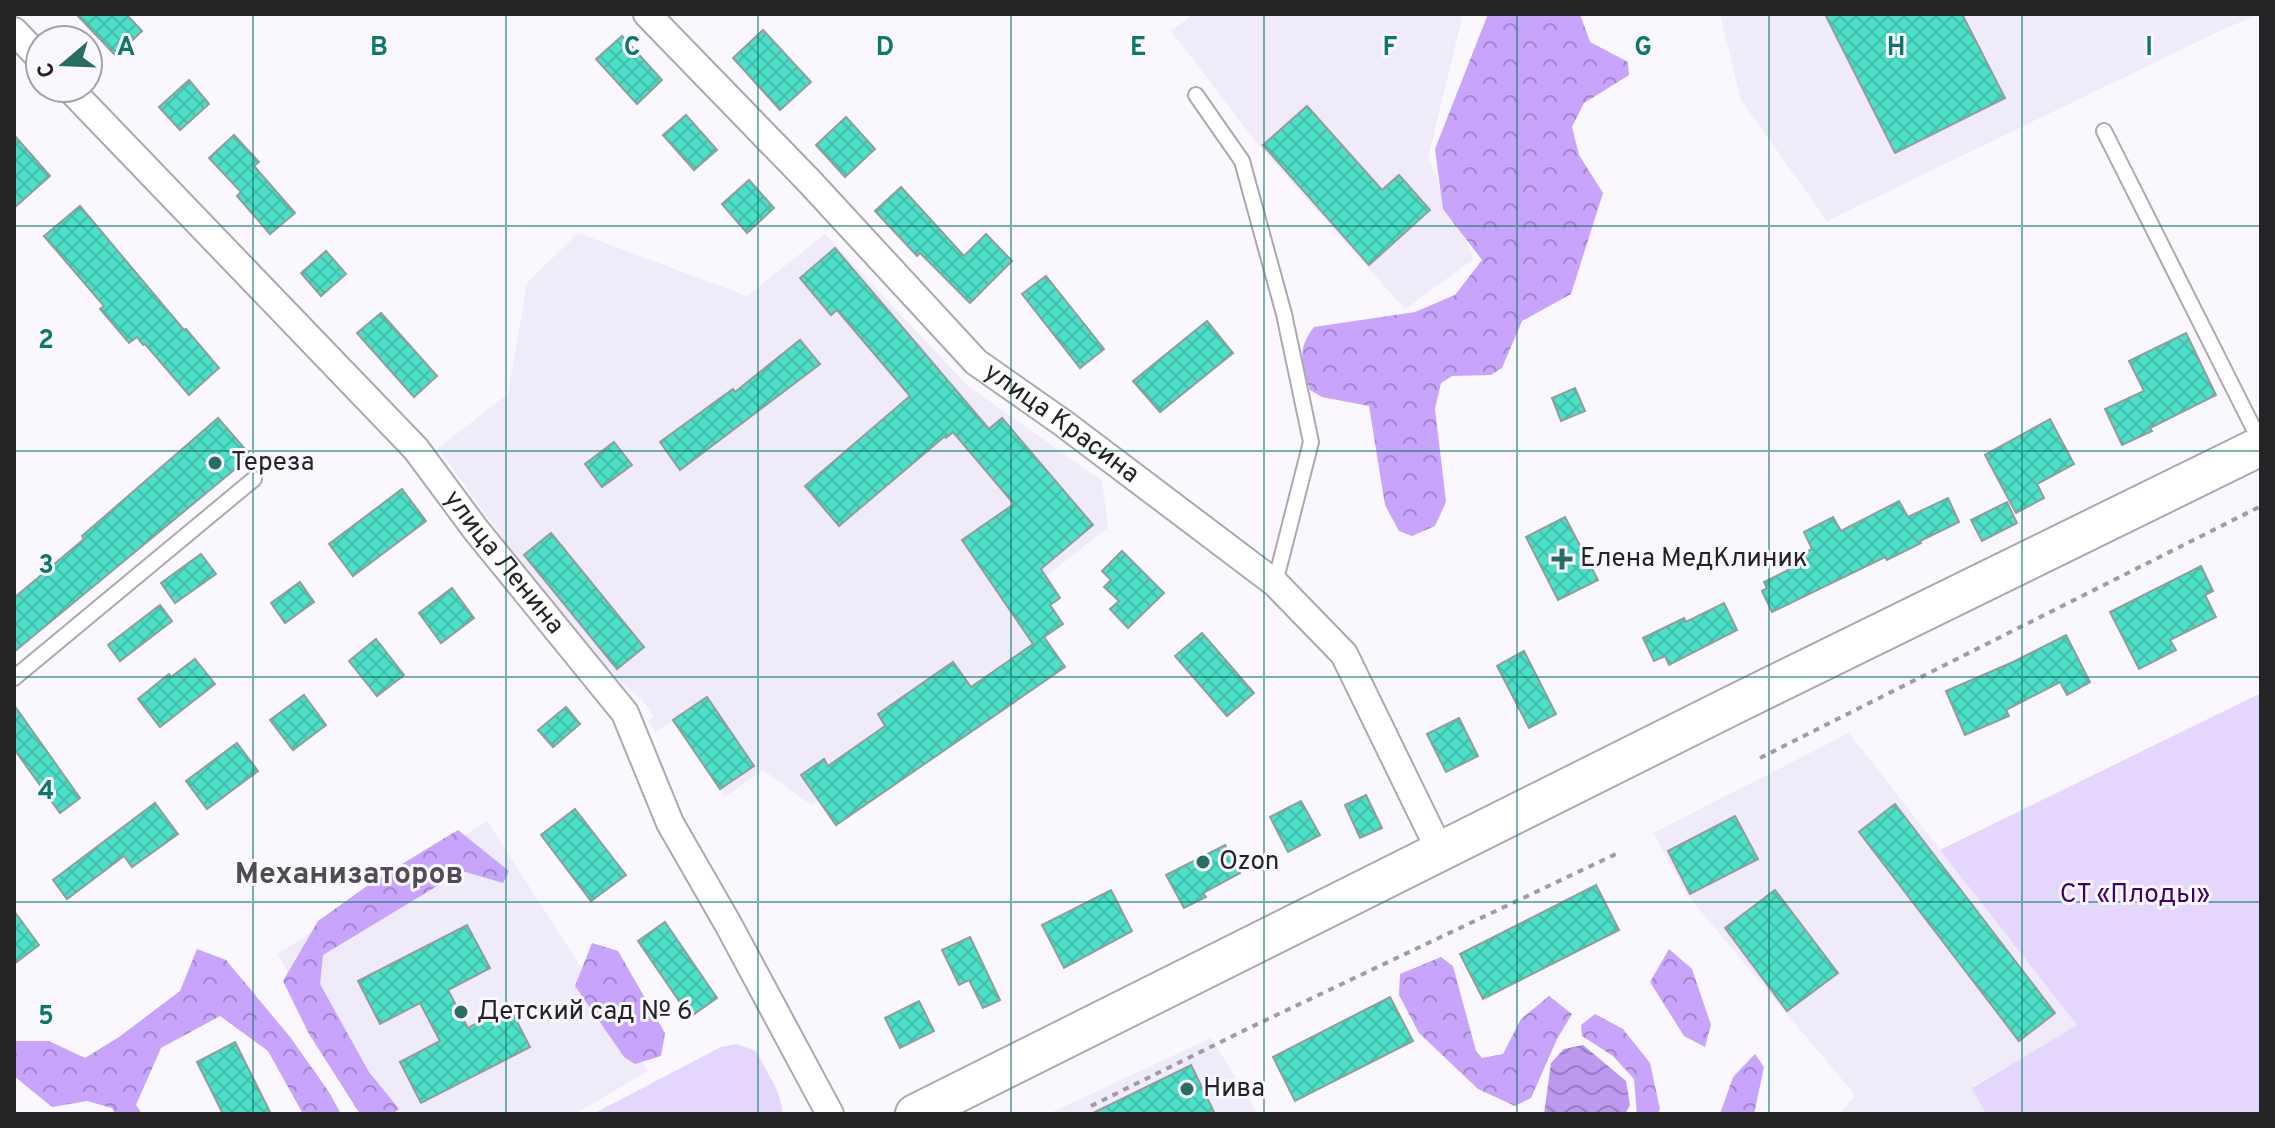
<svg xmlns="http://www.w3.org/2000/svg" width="2275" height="1128" font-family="Overpass,sans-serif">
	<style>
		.built { fill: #f0ebf9 }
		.forest { fill: url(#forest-crowns) }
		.garden { fill: #e4d6fc }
		.water { fill: url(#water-waves) }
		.building { fill: url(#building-cross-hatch); stroke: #939c9a; stroke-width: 2 }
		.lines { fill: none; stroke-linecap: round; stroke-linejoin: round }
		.service-casing { stroke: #aba8af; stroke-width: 18 }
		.minor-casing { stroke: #aba8af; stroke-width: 30 }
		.secondary-casing { stroke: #aba8af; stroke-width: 42 }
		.path { stroke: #a09da2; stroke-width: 4; stroke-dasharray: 6 6; stroke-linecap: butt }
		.service { stroke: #fff; stroke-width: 14 }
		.minor { stroke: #fff; stroke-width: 26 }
		.secondary { stroke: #fff; stroke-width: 38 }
		.grid { fill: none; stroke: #0f766e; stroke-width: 2; stroke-opacity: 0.55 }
		.poi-dot { fill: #276d62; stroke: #faf7fe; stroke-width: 3 }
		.labels { text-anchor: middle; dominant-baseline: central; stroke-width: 6; stroke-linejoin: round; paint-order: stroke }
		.street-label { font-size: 26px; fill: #242325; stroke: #faf7fe }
		.poi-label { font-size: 26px; fill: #242325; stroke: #faf7fe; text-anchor: start }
		.park-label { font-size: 26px; fill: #3f006d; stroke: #faf7fe }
		.quarter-label { font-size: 30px; font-weight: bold; fill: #4f4d53; stroke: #faf7fe }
		.grid-label { font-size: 26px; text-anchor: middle; font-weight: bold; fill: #0f766e; stroke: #faf7fe; stroke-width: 6; stroke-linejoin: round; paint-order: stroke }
	</style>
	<defs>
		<pattern id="forest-crowns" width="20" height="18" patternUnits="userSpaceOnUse" patternTransform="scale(2)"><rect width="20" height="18" fill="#c8a4fc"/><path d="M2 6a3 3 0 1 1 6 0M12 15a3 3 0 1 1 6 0" fill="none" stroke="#a285cc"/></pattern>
		<pattern id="water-waves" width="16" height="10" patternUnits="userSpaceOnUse" patternTransform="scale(2)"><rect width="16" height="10" fill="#bc98ef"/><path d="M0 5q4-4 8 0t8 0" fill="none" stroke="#997cc1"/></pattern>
		<pattern id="building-cross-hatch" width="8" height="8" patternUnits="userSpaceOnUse" patternTransform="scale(2)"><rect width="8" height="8" fill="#4ce0c9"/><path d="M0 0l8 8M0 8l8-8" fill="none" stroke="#42c0ac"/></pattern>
	</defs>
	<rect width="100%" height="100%" fill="#faf7fe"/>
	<g class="built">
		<polygon points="1194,14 1463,14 1428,158 1474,259 1405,309 1260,147 1171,31"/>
		<polygon points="1720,14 2260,14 2224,29 1827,221 1741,100"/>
		<polygon points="578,233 747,296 825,234 968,386 1102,481 1108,528 1046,576 1060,598 1051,605 1063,624 1044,637 1065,667 836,825 819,800 811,805 763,770 725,797 673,721 655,732 648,721 654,716 642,700 613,675 503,539 438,448 508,394 527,283"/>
		<polygon points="1849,733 2077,1025 1972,1087 1986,1114 1840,1114 1855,1095 1688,896 1653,833"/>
		<polygon points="487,821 648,1071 575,1114 373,1114 277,954"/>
		<polygon points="1211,1038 1258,1114 1048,1114"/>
	</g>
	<g class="forest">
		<path d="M 1488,14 L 1580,14 L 1590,42 L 1628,62 L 1629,75 L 1584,103 L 1572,127 L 1579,155 L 1603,193 L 1571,294 L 1522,321 L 1502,368 L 1491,375 L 1452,376 L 1441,383 L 1435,409 L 1446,502 L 1435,526 L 1412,536 L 1399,531 L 1385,505 L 1369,406 L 1322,397 L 1310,390 C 1302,365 1296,350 1314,327 L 1415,312 L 1455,295 L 1482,260 L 1443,209 L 1435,149 Z"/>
		<polygon points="458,830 509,871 503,883 462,871 323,955 320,984 369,1072 399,1109 392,1114 360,1114 309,1034 283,981 318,921 374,881"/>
		<polygon points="592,943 618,951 665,1033 661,1056 635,1064 624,1057 575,986"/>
		<polygon points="197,949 226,960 290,1037 329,1092 341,1114 303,1114 268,1051 220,1016 161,1048 136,1105 142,1114 115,1114 112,1108 87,1101 52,1107 14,1076 14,1041 49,1041 85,1058 119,1037 180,991"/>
		<polygon points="1669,949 1692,969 1711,1025 1705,1047 1684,1036 1650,982"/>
		<polygon points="1441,957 1453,966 1476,1051 1482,1058 1503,1054 1521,1019 1549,996 1572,1014 1557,1039 1531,1098 1515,1106 1478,1089 1419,1033 1399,995 1400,974"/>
		<polygon points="1595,1014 1623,1029 1650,1063 1660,1109 1658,1114 1637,1114 1634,1079 1613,1056 1582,1036 1581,1025"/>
		<polygon points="1755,1054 1764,1067 1754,1114 1720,1114 1733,1077"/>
	</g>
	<g class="garden">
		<polygon points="2261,693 2261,1114 1986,1114 1972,1088 2077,1025 1940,850"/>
		<path d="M 737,1044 L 756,1051 C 765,1070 783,1093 782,1114 L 593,1114 L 721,1047 Z"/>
	</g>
	<polygon class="water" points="1583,1045 1626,1081 1630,1105 1625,1114 1544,1114 1551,1063 1564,1049"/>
	<g class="building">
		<polygon points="76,14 126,14 142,31 116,56"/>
		<polygon points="1825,14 1962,14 2005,98 1895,153"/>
		<polygon points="763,30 811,82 780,110 733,58"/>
		<polygon points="622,36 662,80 637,104 596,59"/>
		<polygon points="189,80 209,104 180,130 159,107"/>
		<polygon points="1307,106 1382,190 1399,175 1430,210 1369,265 1263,145"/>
		<polygon points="686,115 717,150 694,170 663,135"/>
		<polygon points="846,117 875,149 845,177 816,145"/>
		<polygon points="14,135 50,176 14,208"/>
		<polygon points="234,135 259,162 254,166 295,213 270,234 237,196 241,192 209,158"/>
		<polygon points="749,180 774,208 747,233 722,204"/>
		<polygon points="901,187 964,256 986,234 1012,261 970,303 920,253 917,256 875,211"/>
		<polygon points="80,206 184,330 186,329 219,368 189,395 145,344 143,345 137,337 129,343 100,309 104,306 44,236"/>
		<polygon points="835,248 989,429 1002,418 1093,525 1041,569 1060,598 1050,605 1063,624 1044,637 1065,667 836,825 801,775 824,759 828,766 885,726 878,714 953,662 971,687 1033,644 962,540 1014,504 953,432 946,438 945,436 839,526 805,486 910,396 837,310 831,315 800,278"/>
		<polygon points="326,251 346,274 321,296 301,273"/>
		<polygon points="1046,276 1104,349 1080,368 1022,294"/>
		<polygon points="381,313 437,376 414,397 357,333"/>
		<polygon points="1207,321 1233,353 1160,412 1133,381"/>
		<polygon points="2186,333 2216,395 2150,428 2152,431 2122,445 2105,409 2144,391 2129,361"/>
		<polygon points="800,340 820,364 680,470 660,442 733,389 735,392"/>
		<polygon points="1575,388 1585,411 1561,421 1552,398"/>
		<polygon points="218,418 251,456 14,652 14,598 84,539 82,536"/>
		<polygon points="2050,419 2074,464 2037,484 2044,498 2016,513 1985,455"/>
		<polygon points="614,442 632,465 602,487 585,464"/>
		<polygon points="402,489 426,521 353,576 329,544"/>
		<polygon points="1948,498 1959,522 1920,541 1921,543 1887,560 1885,557 1772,612 1762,591 1767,588 1764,582 1804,562 1800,555 1812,549 1804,532 1833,517 1841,531 1899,501 1908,517"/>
		<polygon points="2007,502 2017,523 1982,541 1971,520"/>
		<polygon points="1565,517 1598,580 1558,600 1526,537"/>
		<polygon points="551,533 644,647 617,669 524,555"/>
		<polygon points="1122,551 1164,593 1128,628 1110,609 1119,601 1104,587 1111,580 1102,571"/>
		<polygon points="201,554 216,574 175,603 161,583"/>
		<polygon points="2201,566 2213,591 2205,595 2216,617 2170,640 2176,650 2139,669 2110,612"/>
		<polygon points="300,582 314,602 285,623 271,603"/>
		<polygon points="452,588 474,618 441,643 419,613"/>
		<polygon points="1724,603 1737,630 1669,665 1665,656 1654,661 1643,638 1684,618 1686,622"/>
		<polygon points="160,605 172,621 120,661 108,645"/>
		<polygon points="1202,633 1254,693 1227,716 1175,656"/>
		<polygon points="2066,635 2090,682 2067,695 2060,682 2006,710 2009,716 1965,735 1946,691 2013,662"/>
		<polygon points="376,639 404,675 377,696 349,661"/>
		<polygon points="1524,651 1556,714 1529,728 1497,666"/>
		<polygon points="195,659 215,684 160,727 138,699 169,674 171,677"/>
		<polygon points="304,695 326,725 293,750 270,720"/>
		<polygon points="707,697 754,766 720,789 673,720"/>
		<polygon points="14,705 80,798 60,813 14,749"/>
		<polygon points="566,707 580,724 553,747 538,730"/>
		<polygon points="1459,718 1478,756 1446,772 1427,734"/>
		<polygon points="237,743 258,771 207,809 186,781"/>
		<polygon points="1366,795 1382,828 1360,838 1345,805"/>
		<polygon points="1301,801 1320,835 1288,852 1270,817"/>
		<polygon points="155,803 178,834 132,867 124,856 67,899 53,880"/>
		<polygon points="1895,804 2055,1013 2019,1041 1859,832"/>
		<polygon points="575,809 626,875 591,901 541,835"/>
		<polygon points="1735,816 1758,859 1690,894 1668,851"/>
		<polygon points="1225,845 1240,873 1203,893 1206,897 1184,908 1166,875"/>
		<polygon points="1596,885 1619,930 1483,999 1460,954"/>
		<polygon points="1111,890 1132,931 1064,968 1042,925"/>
		<polygon points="1775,890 1838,973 1787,1011 1725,928"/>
		<polygon points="14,911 39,945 14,964"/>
		<polygon points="665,922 717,998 690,1017 638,941"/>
		<polygon points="467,925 490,968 448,990 468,1028 509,1006 530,1047 421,1103 400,1062 440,1041 420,1003 380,1024 358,981"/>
		<polygon points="970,937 1000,1000 983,1008 969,980 959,985 942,950"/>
		<polygon points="1390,997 1413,1041 1295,1101 1273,1057"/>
		<polygon points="919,1001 934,1031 900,1048 885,1018"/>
		<polygon points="235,1042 271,1114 223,1114 197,1062"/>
		<polygon points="1191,1065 1215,1114 1091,1114"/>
	</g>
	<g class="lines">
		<g class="service-casing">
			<g id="service">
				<polyline points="1196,95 1242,161 1284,314 1311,442 1275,583"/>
				<polyline points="2104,131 2261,443"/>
				<polyline points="14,678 254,479"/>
			</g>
		</g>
		<g class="minor-casing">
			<g id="minor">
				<path id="s1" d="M 647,14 L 809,181 L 976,362 L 1063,423 L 1275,583 L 1344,654 L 1440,851"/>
				<polyline points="14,31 40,58"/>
				<path id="s2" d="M 69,88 L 416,449 L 476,530 L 625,713 L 670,823 L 728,924 L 830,1114"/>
			</g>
		</g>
		<g class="secondary-casing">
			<polyline id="secondary" points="915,1114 1731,706 2261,446"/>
		</g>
		<g class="path">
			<polyline points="1760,758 2261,506"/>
			<polyline points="1091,1106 1247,1029 1618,853"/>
		</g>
		<use href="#service" class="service"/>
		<use href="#minor" class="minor"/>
		<use href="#secondary" class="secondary"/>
	</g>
	<path class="grid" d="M 253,14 L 253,1114M 506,14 L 506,1114M 758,14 L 758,1114M 1011,14 L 1011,1114M 1264,14 L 1264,1114M 1517,14 L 1517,1114M 1769,14 L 1769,1114M 2022,14 L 2022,1114M 14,226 L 2261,226M 14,451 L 2261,451M 14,677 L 2261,677M 14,902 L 2261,902"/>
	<g class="poi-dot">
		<circle cx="215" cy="463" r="8"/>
		<path d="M1558 547h8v8h8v8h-8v8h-8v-8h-8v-8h8z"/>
		<circle cx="1203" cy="862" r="8"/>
		<circle cx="461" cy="1012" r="8"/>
		<circle cx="1187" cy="1089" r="8"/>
	</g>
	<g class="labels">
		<g class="street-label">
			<text stroke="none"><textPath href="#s1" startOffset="584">улица Красина</textPath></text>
			<text stroke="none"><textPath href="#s2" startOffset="644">улица Ленина</textPath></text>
		</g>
		<g class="poi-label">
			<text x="231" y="463">Тереза</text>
			<text x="1580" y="559">Елена МедКлиник</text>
			<text x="1219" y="862">Ozon</text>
			<text x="477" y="1012">Детский сад № 6</text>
			<text x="1203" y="1089">Нива</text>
		</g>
		<g class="park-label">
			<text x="2135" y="895">СТ «Плоды»</text>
		</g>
		<g class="quarter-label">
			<text x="349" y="875">Механизаторов</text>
		</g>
	</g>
	<g class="grid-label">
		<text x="126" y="55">A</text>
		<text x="379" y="55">B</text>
		<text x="632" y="55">C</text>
		<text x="885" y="55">D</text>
		<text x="1138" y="55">E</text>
		<text x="1390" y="55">F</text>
		<text x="1643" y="55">G</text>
		<text x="1896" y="55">H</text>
		<text x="2149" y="55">I</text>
		<text x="46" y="348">2</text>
		<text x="46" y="573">3</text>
		<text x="46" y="799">4</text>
		<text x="46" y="1024">5</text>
	</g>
	<rect width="2275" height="1128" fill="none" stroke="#242325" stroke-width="32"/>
	<g transform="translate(64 64) rotate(251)"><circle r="38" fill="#faf7fe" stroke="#a4a2a7" stroke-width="2"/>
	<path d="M0-6L14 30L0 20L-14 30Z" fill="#276d62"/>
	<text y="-12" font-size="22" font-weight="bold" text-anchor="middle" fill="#242325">С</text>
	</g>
</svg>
